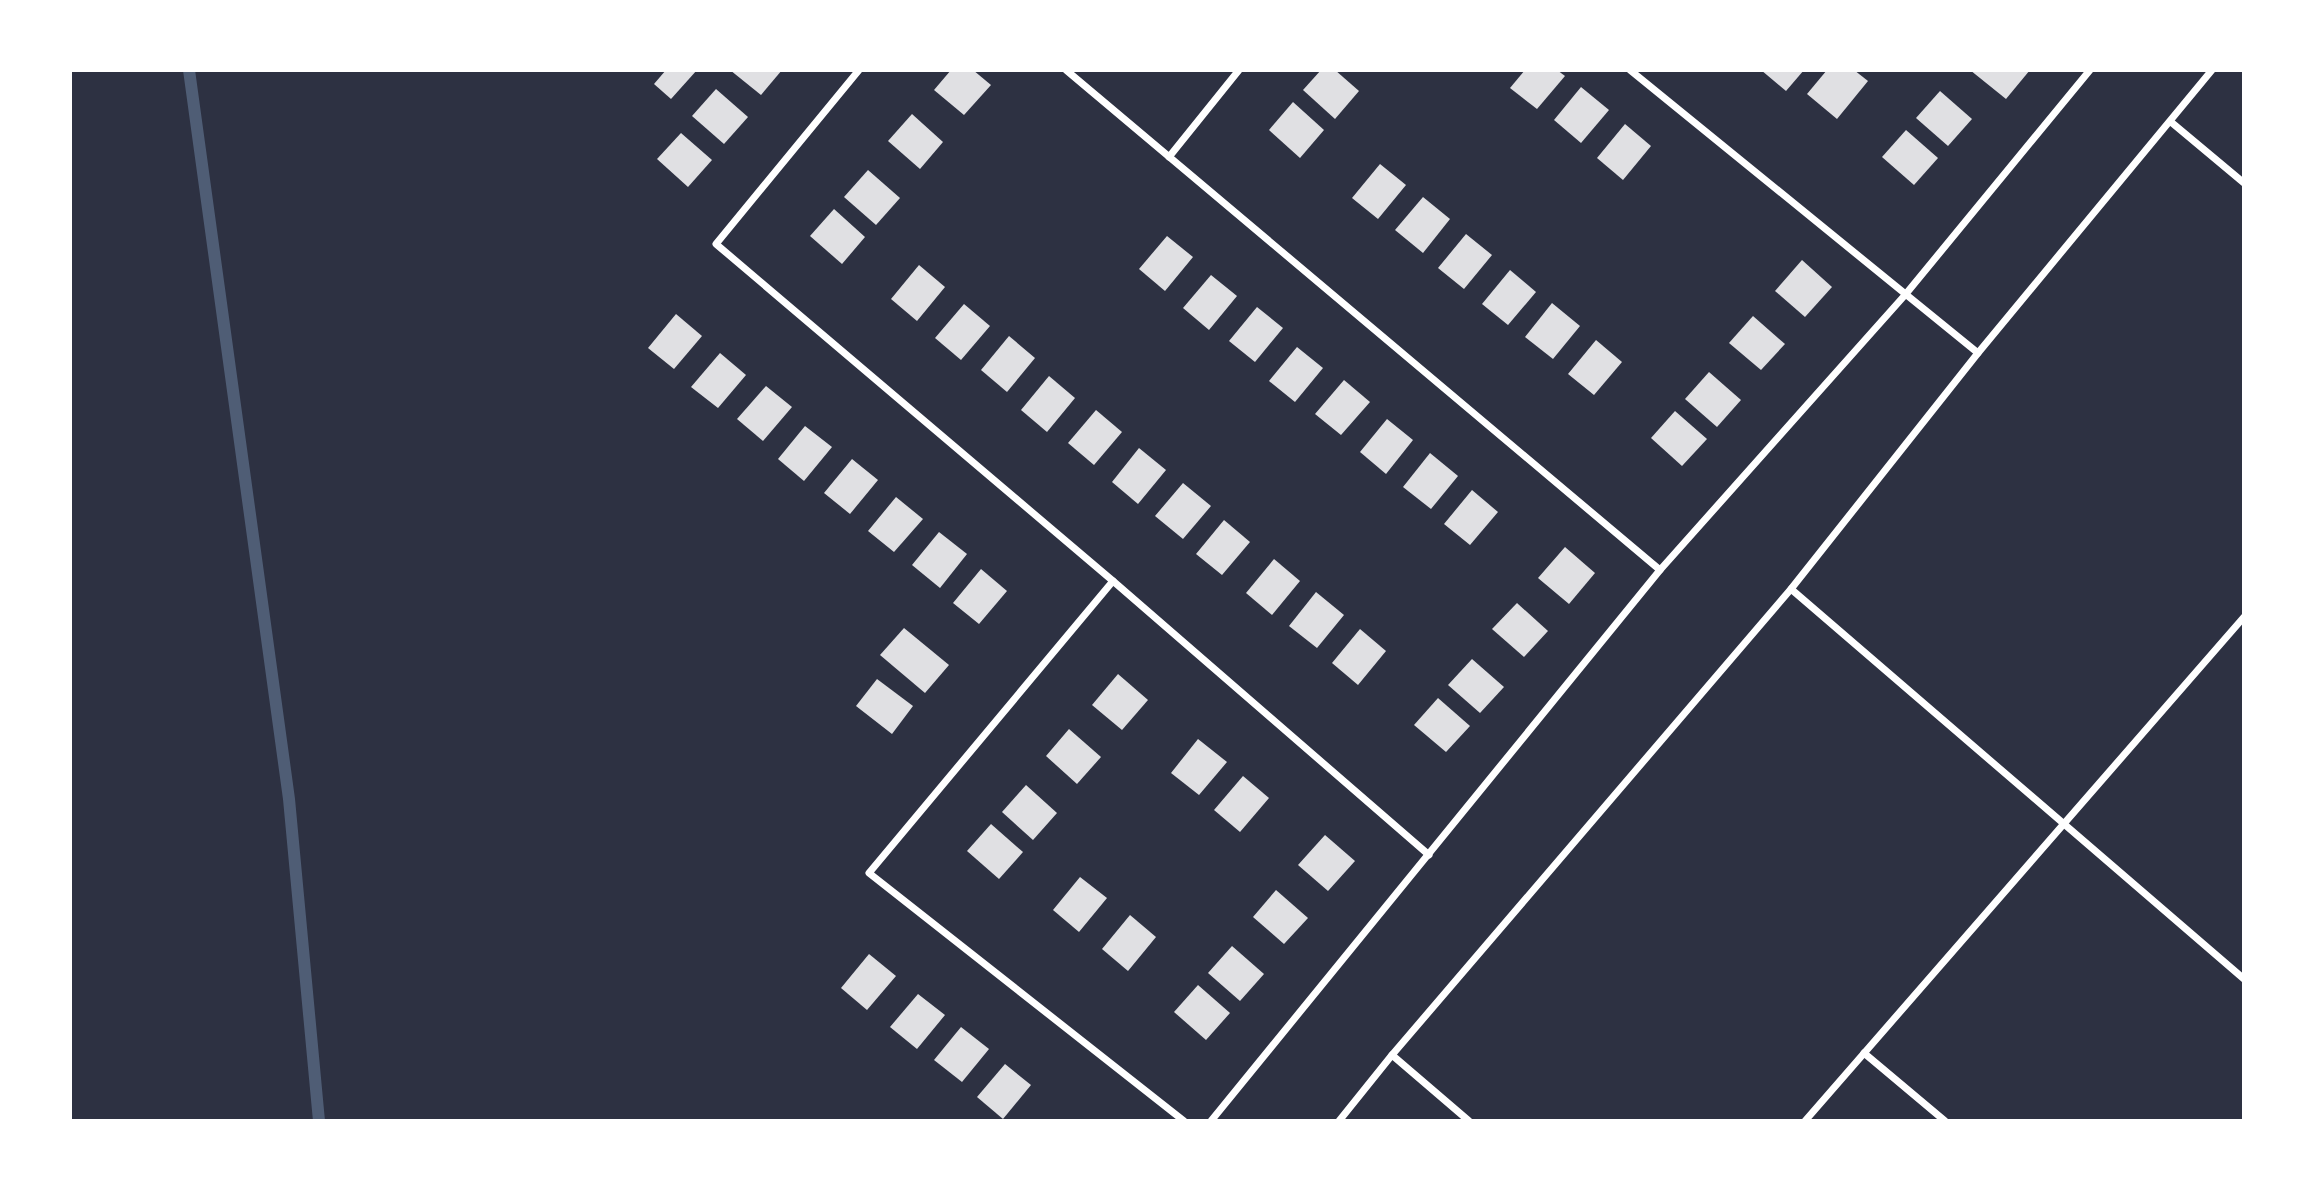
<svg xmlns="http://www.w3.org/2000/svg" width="2314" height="1191" font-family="Cabin,sans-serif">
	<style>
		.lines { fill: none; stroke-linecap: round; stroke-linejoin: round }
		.stream { stroke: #4f5d75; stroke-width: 12 }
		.building { fill: #e0e0e3 }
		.minor { stroke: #fff; stroke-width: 7 }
	</style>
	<rect width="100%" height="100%" fill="#2d3142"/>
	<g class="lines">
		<polyline class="stream" points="189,70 289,799 319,1121"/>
	</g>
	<g class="building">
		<polygon points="666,70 697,70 671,99 654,84"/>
		<polygon points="730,70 782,70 761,95"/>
		<polygon points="951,70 973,70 991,85 964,115 934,90"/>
		<polygon points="1321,70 1335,70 1359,91 1335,119 1303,90"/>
		<polygon points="1525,70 1557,70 1565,76 1537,109 1510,88"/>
		<polygon points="1761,70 1804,70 1786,91"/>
		<polygon points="1827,70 1854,70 1868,81 1837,119 1807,94"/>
		<polygon points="1970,70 2030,70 2006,99"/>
		<polygon points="1581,87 1609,110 1581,143 1554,120"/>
		<polygon points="716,89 748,117 724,144 692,116"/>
		<polygon points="1940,91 1972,119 1948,146 1916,118"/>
		<polygon points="1293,102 1324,130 1300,158 1269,130"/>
		<polygon points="912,114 943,142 920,169 888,141"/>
		<polygon points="1625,124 1651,146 1623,180 1597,158"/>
		<polygon points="1906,130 1938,158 1914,185 1882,157"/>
		<polygon points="681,133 712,160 688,187 657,159"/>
		<polygon points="1380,164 1406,185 1378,219 1352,198"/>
		<polygon points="868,170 900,198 876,225 844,197"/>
		<polygon points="1423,197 1450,219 1423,253 1395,230"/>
		<polygon points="834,209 865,237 842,264 810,236"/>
		<polygon points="1466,234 1492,255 1464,289 1438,268"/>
		<polygon points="1167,236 1193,257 1165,291 1139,269"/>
		<polygon points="1802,260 1832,287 1805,317 1775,291"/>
		<polygon points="919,265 945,287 917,321 891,299"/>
		<polygon points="1510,270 1536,292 1508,325 1482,304"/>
		<polygon points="1211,275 1237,296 1209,330 1183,308"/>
		<polygon points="1552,303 1580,326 1553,359 1525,337"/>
		<polygon points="964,304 990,326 961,360 935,338"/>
		<polygon points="1257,307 1283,328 1255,362 1229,341"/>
		<polygon points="676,314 702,336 674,369 648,348"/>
		<polygon points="1753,316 1785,344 1761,370 1729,343"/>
		<polygon points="1009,336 1035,358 1007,392 981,370"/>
		<polygon points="1596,340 1622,362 1594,395 1568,374"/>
		<polygon points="1297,347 1323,368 1295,402 1269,381"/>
		<polygon points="720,353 746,375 718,408 691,387"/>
		<polygon points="1709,372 1741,400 1717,427 1685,399"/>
		<polygon points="1049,376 1075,398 1047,432 1021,410"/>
		<polygon points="1344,380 1370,402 1341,435 1315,414"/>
		<polygon points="766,386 792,407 763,441 737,419"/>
		<polygon points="1096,410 1122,432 1094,465 1068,443"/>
		<polygon points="1675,411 1707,439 1682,466 1651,438"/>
		<polygon points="1387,419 1413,440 1386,474 1360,452"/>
		<polygon points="805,426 832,447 804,481 778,459"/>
		<polygon points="1139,448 1166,470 1138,504 1112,482"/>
		<polygon points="1430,453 1458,476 1431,509 1403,487"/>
		<polygon points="852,459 878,480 850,514 824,493"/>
		<polygon points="1183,483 1211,506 1183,539 1155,516"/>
		<polygon points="1472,490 1498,512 1470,545 1444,524"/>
		<polygon points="896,497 923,519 894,552 868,531"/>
		<polygon points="1224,520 1250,542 1222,575 1196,554"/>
		<polygon points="939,532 967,554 940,588 912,565"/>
		<polygon points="1565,547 1595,573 1569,604 1538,578"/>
		<polygon points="1274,559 1300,581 1272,615 1246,593"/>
		<polygon points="981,569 1007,591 979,624 953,603"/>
		<polygon points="1316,592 1344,615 1317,648 1289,626"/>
		<polygon points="1517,603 1548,631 1524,657 1492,629"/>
		<polygon points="904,628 949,665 925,693 880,655"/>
		<polygon points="1360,629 1386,651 1358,685 1332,663"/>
		<polygon points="1472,659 1504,687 1480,713 1448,685"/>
		<polygon points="1118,674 1148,700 1122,730 1092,705"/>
		<polygon points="877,679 913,706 892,734 856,706"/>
		<polygon points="1438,698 1470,726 1446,752 1414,725"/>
		<polygon points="1069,729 1101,757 1077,784 1046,756"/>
		<polygon points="1198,739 1227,762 1199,795 1171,773"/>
		<polygon points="1243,776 1269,798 1240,832 1214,810"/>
		<polygon points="1026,785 1057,813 1033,840 1002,812"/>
		<polygon points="991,824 1023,852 999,879 967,851"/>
		<polygon points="1325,835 1355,861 1328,891 1298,865"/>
		<polygon points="1080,877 1107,898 1079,932 1053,910"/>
		<polygon points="1276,890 1308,918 1284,944 1253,917"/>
		<polygon points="1130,915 1156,937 1128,971 1102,949"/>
		<polygon points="1232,946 1264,974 1240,1001 1208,973"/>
		<polygon points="869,954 896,976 867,1010 841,988"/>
		<polygon points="1198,985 1230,1013 1206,1040 1174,1012"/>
		<polygon points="918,994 945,1015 917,1049 890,1027"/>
		<polygon points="961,1027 989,1049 962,1082 934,1060"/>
		<polygon points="1005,1064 1031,1085 1003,1119 977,1097"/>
	</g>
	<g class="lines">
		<g class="minor">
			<polyline points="859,70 716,244 1113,581 1429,855"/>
			<polyline points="1066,70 1660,570"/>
			<polyline points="1630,70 1978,353"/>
			<polyline points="2171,122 2244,183"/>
			<polyline points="1169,157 1239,70"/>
			<polyline points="1113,581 869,873 1184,1121"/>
			<polyline points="1791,589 2244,979"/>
			<polyline points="1864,1053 1945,1121"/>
			<polyline points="1392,1055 1469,1121"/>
			<polyline points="1211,1121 1660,570 1905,295 2090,70"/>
			<polyline points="1339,1121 1392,1055 1791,589 1978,353 2212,70"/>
			<polyline points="1805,1121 2244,617"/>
		</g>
	</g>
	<rect width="2314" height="1191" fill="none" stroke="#ffffff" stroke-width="144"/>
</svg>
